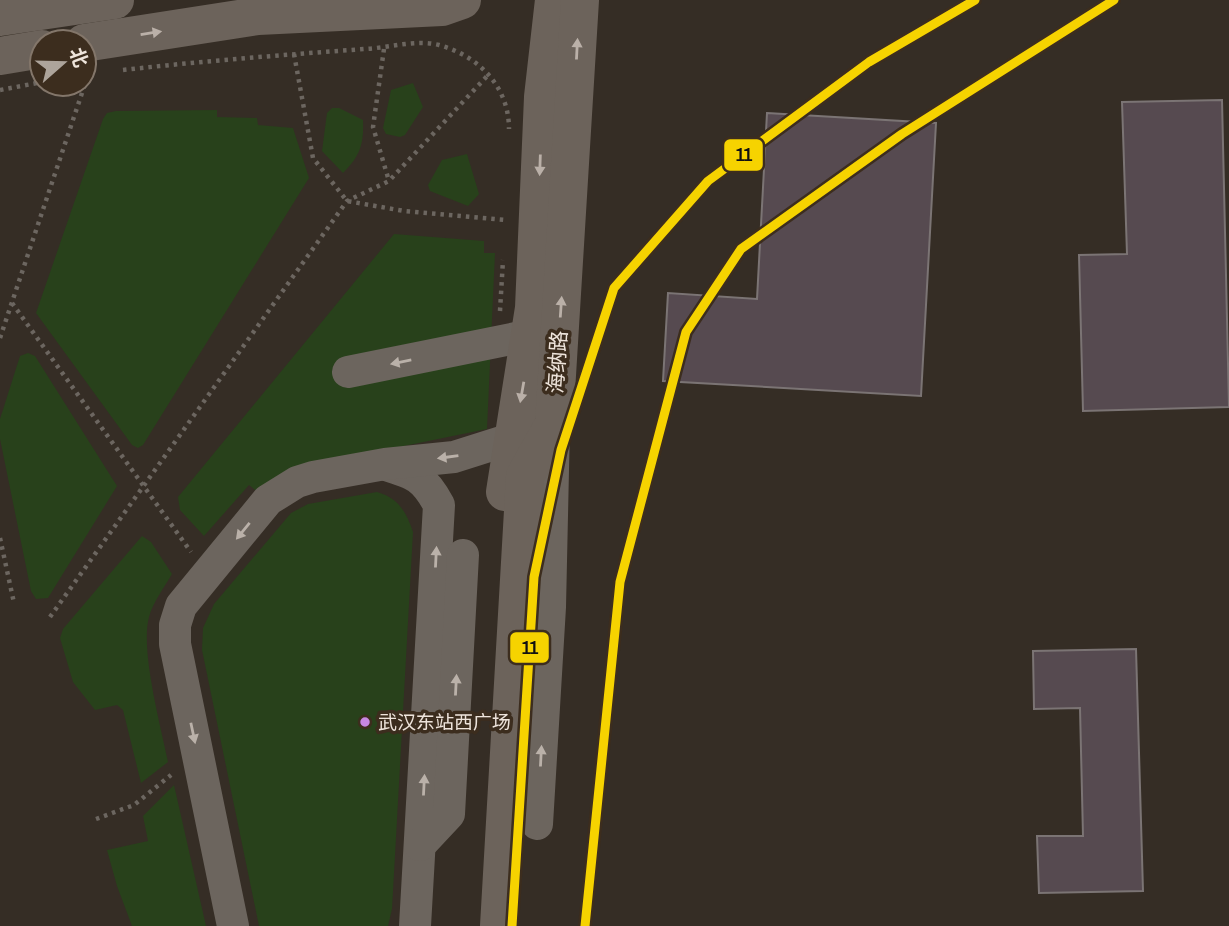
<svg xmlns="http://www.w3.org/2000/svg" width="1229" height="926" font-family="'Archivo Narrow','Noto Sans SC',sans-serif">
	<style>
		.green { fill: #28411b }
		.building { fill: #564a50; stroke: #7b7474; stroke-width: 2 }
		.lines { fill: none; stroke-linecap: round; stroke-linejoin: round }
		.path { stroke: #6c6660; stroke-width: 4.5; stroke-dasharray: 3.5 5; stroke-linecap: butt }
		.minor { stroke: #6c655e; stroke-width: 32 }
		.major { stroke: #6c635b; stroke-width: 38 }
		.metro-1-casing { stroke: #3c2d1e; stroke-width: 14 }
		.metro-1 { stroke: #f6d300; stroke-width: 9 }
		.oneway { fill: #bab0a8 }
		.oneway2 { fill: #bab1a9 }
		.bus-dot { fill: #c787e3; stroke: #3c2d1e; stroke-width: 2.5 }
		.labels { text-anchor: middle; dominant-baseline: central; stroke-width: 7; stroke-linejoin: round; paint-order: stroke }
		.bus-label { font-size: 19px; fill: #eee4db; stroke: #3c2d1e; text-anchor: start }
		.street-label { font-size: 21px; fill: #eee4db; stroke: #3c2d1e }
		.line-badge { stroke: #3c2d1e; stroke-width: 2.5 }
		.pale-badge-label { font-size: 19px; text-anchor: middle; font-weight: bold; fill: #111 }
	</style>
	<rect width="100%" height="100%" fill="#352d25"/>
	<g class="green">
		<polygon points="413,83 423,107 405,135 400,137 386,134 383,128 391,90"/>
		<path d="M 332,108 L 339,108 L 363,120 C 364,144 360,156 343,173 L 322,151 L 327,113 Z"/>
		<polygon points="217,110 217,117 257,118 258,125 293,128 309,178 143,445 138,448 132,445 36,313 103,119 107,113 116,111"/>
		<polygon points="467,154 479,194 468,206 430,191 428,185 442,160"/>
		<polygon points="394,234 484,241 484,253 495,253 487,429 306,466 260,494 249,485 204,536 180,510 178,497"/>
		<polygon points="28,353 35,356 117,486 48,598 36,599 31,591 0,439 0,419 20,356"/>
		<path d="M 377,492 C 398,498 406,511 413,532 L 392,909 L 388,926 L 259,926 L 202,650 L 203,628 L 214,604 L 291,513 L 308,504 Z"/>
		<path d="M 142,536 L 151,542 L 172,574 C 164,588 153,602 149,617 C 140,650 161,727 168,762 L 141,783 L 123,710 L 117,705 L 95,710 L 73,682 L 60,638 L 63,629 Z"/>
		<polygon points="174,785 206,926 132,926 117,886 107,850 148,841 143,816"/>
	</g>
	<g class="building">
		<polygon points="1222,100 1229,407 1083,411 1079,255 1127,254 1122,102"/>
		<polygon points="767,113 936,123 921,396 663,381 668,293 757,299"/>
		<polygon points="1136,649 1143,891 1039,893 1037,836 1083,836 1080,708 1034,709 1033,651"/>
	</g>
	<g class="lines">
		<g class="path">
			<polyline points="384,49 373,127 389,181"/>
			<polyline points="294,54 313,158 347,201 404,211 505,220"/>
			<path d="M 123,70 C 203,61 283,55 364,49 C 389,48 415,39 439,45 C 479,56 509,87 509,129"/>
			<polyline points="0,90 37,83"/>
			<polyline points="12,303 191,552"/>
			<polyline points="500,311 503,260"/>
			<polyline points="0,338 88,75"/>
			<polyline points="0,538 14,603"/>
			<polyline points="50,617 347,201 389,181 489,74"/>
			<polyline points="96,819 134,805 171,775"/>
		</g>
		<g class="minor">
			<polyline points="348,372 531,335"/>
			<path d="M 386,465 C 415,474 424,477 439,505 L 415,926"/>
			<polyline points="537,824 550,607 554,424"/>
			<polyline points="420,845 449,814 463,555"/>
			<polyline points="233,926 175,644 175,625 181,606 268,500 297,482 313,477 385,464 454,457 514,438"/>
		</g>
		<g class="major">
			<polyline points="0,17 115,0"/>
			<polyline points="84,43 258,16 442,7 462,0"/>
			<polyline points="0,56 42,49"/>
			<polyline points="505,492 534,308 543,97 554,0"/>
			<polyline points="499,926 525,476 554,424 580,0"/>
		</g>
		<g class="metro-1-casing">
			<g id="metro-1">
				<polyline points="512,926 534,577 561,450 614,288 708,181 869,62 975,0"/>
				<polyline points="585,926 620,582 686,332 741,249 902,134 1114,0"/>
			</g>
		</g>
		<use href="#metro-1" class="metro-1"/>
	</g>
	<defs><path id="oneway-solid" d="M-6-.8H1V-3.2L6.5 0L1 3.2V.8H-6Z" transform="scale(1.75)"/></defs>
	<g class="oneway">
		<use href="#oneway-solid" transform="translate(151 33) rotate(-9)"/>
		<use href="#oneway-solid" transform="translate(577 49) rotate(-87)"/>
		<use href="#oneway-solid" transform="translate(540 165) rotate(92)"/>
		<use href="#oneway-solid" transform="translate(561 307) rotate(-86)"/>
		<use href="#oneway-solid" transform="translate(522 392) rotate(100)"/>
	</g>
	<g class="oneway2">
		<use href="#oneway-solid" transform="translate(401 362) rotate(169)"/>
		<use href="#oneway-solid" transform="translate(448 457) rotate(172)"/>
		<use href="#oneway-solid" transform="translate(243 531) rotate(129)"/>
		<use href="#oneway-solid" transform="translate(436 557) rotate(-87)"/>
		<use href="#oneway-solid" transform="translate(456 685) rotate(-87)"/>
		<use href="#oneway-solid" transform="translate(193 733) rotate(78)"/>
		<use href="#oneway-solid" transform="translate(541 756) rotate(-87)"/>
		<use href="#oneway-solid" transform="translate(424 785) rotate(-87)"/>
	</g>
	<circle class="bus-dot" cx="365" cy="722" r="6"/>
	<g class="labels">
		<g class="bus-label">
			<text x="378" y="722">武汉东站西广场</text>
		</g>
		<g class="street-label">
			<text transform="translate(557 362) rotate(-86)">海纳路</text>
		</g>
	</g>
	<g class="line-badge">
		<rect x="723" y="138" width="41" height="34" rx="7" fill="#f6d300"/>
		<rect x="509" y="631" width="41" height="33" rx="7" fill="#f6d300"/>
	</g>
	<g class="pale-badge-label">
		<text x="744" y="161">11</text>
		<text x="530" y="654">11</text>
	</g>
	<g transform="translate(63 63) rotate(70)"><circle r="33" fill="#3c2d1e" stroke="#83766a" stroke-width="2"/>
	<path d="M0-5L12 26L0 18L-12 26Z" fill="#ada49b"/>
	<text y="-10" font-size="19" font-weight="bold" text-anchor="middle" fill="#eee4db">北</text>
	</g>
</svg>
